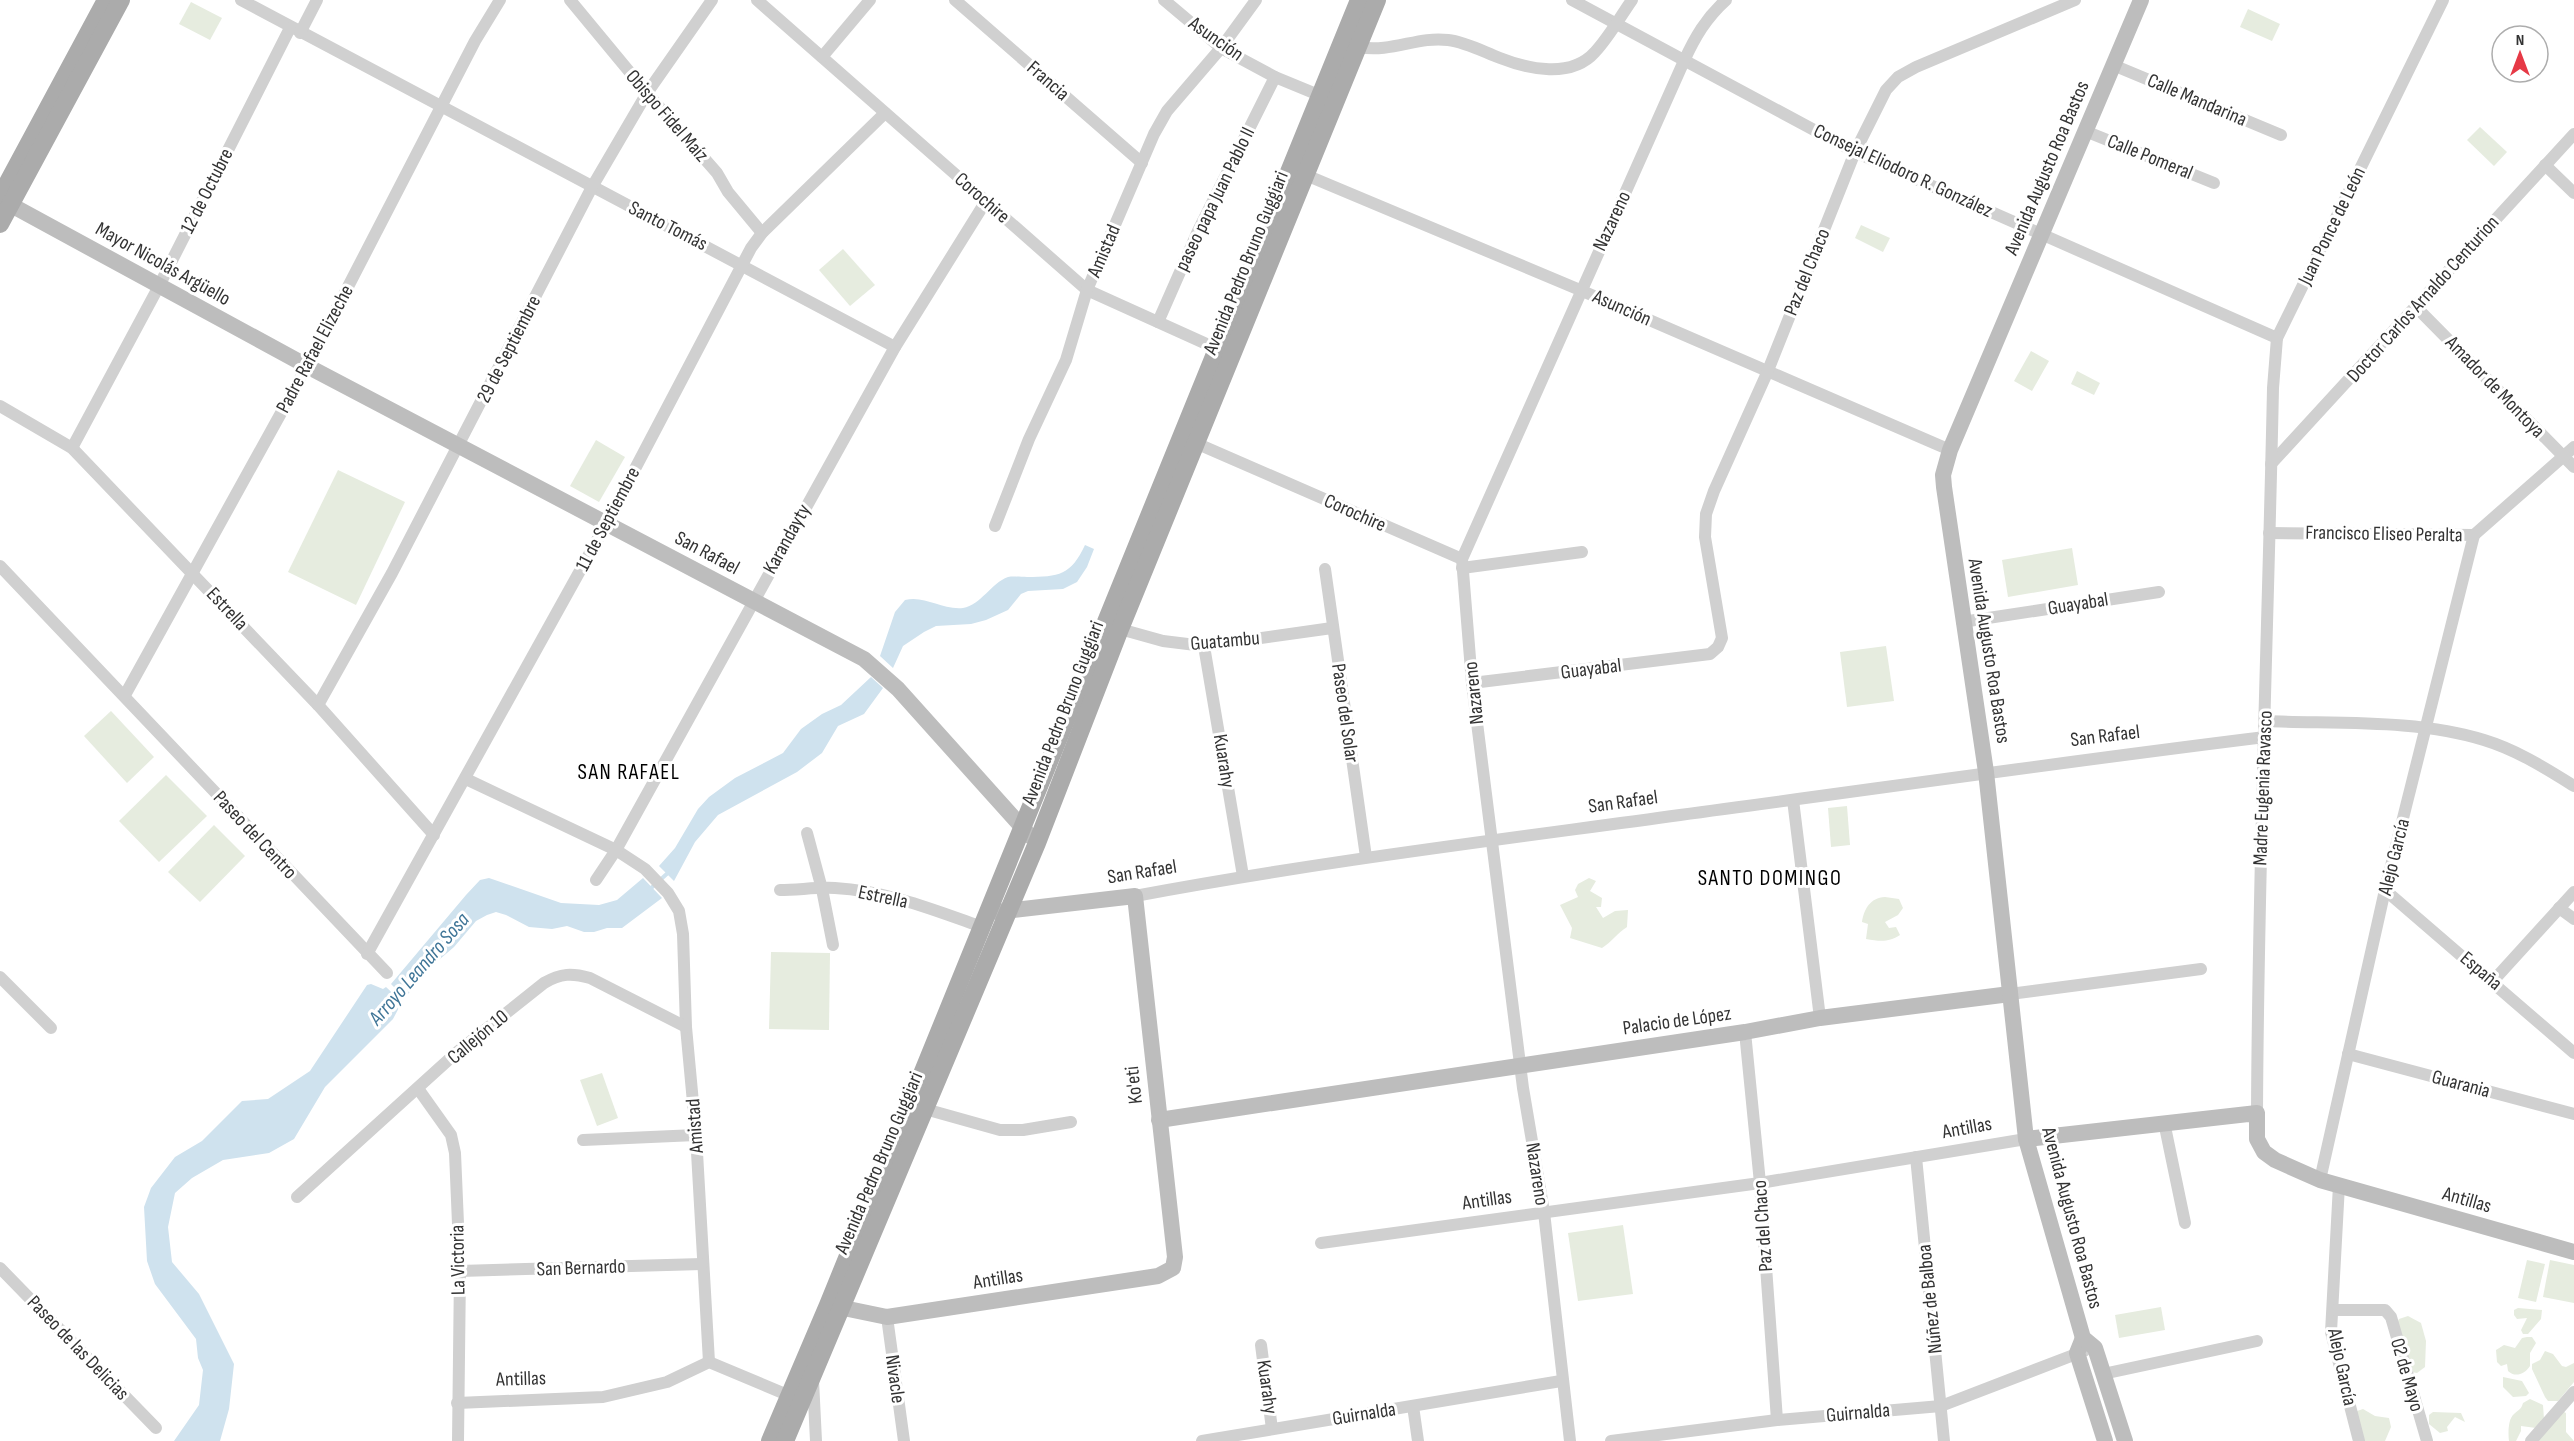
<svg xmlns="http://www.w3.org/2000/svg" width="2574" height="1441" font-family="'Sofia Sans Condensed',sans-serif">
	<style>
		.green { fill: #e6ecdf }
		.water { fill: #cfe2ee }
		.lines { fill: none; stroke-linecap: round; stroke-linejoin: round }
		.stream { stroke: #cfe2ee; stroke-width: 4 }
		.street { stroke: #d0d0d0; stroke-width: 12 }
		.secondary { stroke: #bdbdbd; stroke-width: 16 }
		.primary { stroke: #ababab; stroke-width: 18 }
		.labels { text-anchor: middle; dominant-baseline: central; stroke-width: 6; stroke-linejoin: round; paint-order: stroke }
		.street-label { font-size: 20px; fill: #333; stroke: #fff }
		.water-label { font-size: 21px; font-style: italic; fill: #3f7597; stroke: #fff }
		.quarter-label { font-size: 22px; letter-spacing: 1.5px; fill: #000; stroke: #fff }
	</style>
	<rect width="100%" height="100%" fill="#fff"/>
	<g class="green">
		<polygon points="191,2 222,18 210,40 179,24"/>
		<polygon points="2248,9 2280,24 2272,41 2240,27"/>
		<polygon points="2480,127 2507,152 2494,166 2467,140"/>
		<polygon points="1861,225 1890,238 1883,252 1855,238"/>
		<polygon points="843,249 875,285 850,306 819,270"/>
		<polygon points="2031,351 2049,361 2032,391 2014,381"/>
		<polygon points="2077,371 2100,383 2094,395 2071,384"/>
		<polygon points="596,440 625,457 599,502 570,486"/>
		<polygon points="338,470 405,502 356,605 288,572"/>
		<polygon points="2072,548 2078,585 2008,597 2002,560"/>
		<polygon points="1886,646 1894,701 1847,707 1840,652"/>
		<polygon points="111,711 154,757 127,783 84,736"/>
		<polygon points="166,775 207,816 159,862 119,821"/>
		<polygon points="1847,806 1850,845 1831,847 1828,808"/>
		<polygon points="214,825 245,856 200,902 168,872"/>
		<path d="M 1589,878 L 1596,881 L 1590,891 L 1602,898 L 1601,907 L 1596,907 L 1603,918 L 1615,911 L 1628,910 L 1627,927 C 1617,933 1612,942 1602,948 L 1570,938 L 1572,928 L 1560,905 L 1578,897 L 1575,890 L 1578,884 Z"/>
		<path d="M 1885,897 L 1899,899 L 1903,908 L 1898,915 L 1885,922 L 1889,928 L 1896,927 L 1900,935 C 1888,943 1879,941 1866,939 L 1868,924 L 1862,922 C 1864,909 1870,898 1885,897 Z"/>
		<polygon points="771,952 830,953 829,1030 769,1029"/>
		<polygon points="602,1073 618,1118 597,1126 580,1080"/>
		<polygon points="1623,1225 1633,1294 1578,1301 1568,1233"/>
		<polygon points="2527,1260 2545,1264 2536,1302 2518,1298"/>
		<polygon points="2550,1260 2574,1265 2574,1303 2543,1297"/>
		<polygon points="2161,1307 2165,1330 2119,1338 2115,1315"/>
		<polygon points="2518,1308 2542,1310 2541,1319 2528,1334 2523,1334 2521,1330 2527,1318 2517,1319 2514,1315 2514,1310"/>
		<polygon points="2408,1316 2421,1323 2426,1341 2425,1367 2417,1373 2412,1372 2397,1323 2399,1319"/>
		<path d="M 2527,1337 L 2532,1337 L 2536,1343 L 2530,1353 L 2530,1366 C 2525,1374 2515,1378 2508,1371 L 2507,1364 L 2501,1366 L 2497,1362 L 2496,1350 L 2504,1345 L 2515,1348 L 2522,1338 Z"/>
		<polygon points="2545,1351 2553,1354 2562,1366 2566,1367 2574,1363 2574,1382 2558,1401 2548,1401 2545,1397 2532,1369 2532,1364 2540,1360"/>
		<polygon points="2503,1377 2522,1381 2529,1393 2526,1396 2513,1397 2503,1387"/>
		<path d="M 2530,1399 L 2543,1405 L 2544,1419 L 2536,1428 L 2521,1426 L 2521,1431 L 2516,1441 L 2509,1441 C 2508,1433 2508,1419 2514,1414 C 2519,1409 2521,1410 2523,1403 Z"/>
		<polygon points="2363,1409 2375,1416 2389,1418 2391,1427 2385,1441 2357,1441 2354,1412"/>
		<polygon points="2562,1411 2566,1413 2566,1432 2574,1441 2531,1441"/>
		<polygon points="2433,1412 2461,1413 2465,1422 2455,1417 2447,1427 2448,1431 2440,1433 2429,1424 2429,1415"/>
	</g>
	<g class="water">
		<path d="M 1085,545 L 1094,549 L 1087,567 L 1077,582 L 1063,589 L 1028,591 L 1021,594 L 1008,610 L 986,620 L 971,624 L 936,626 L 924,632 L 903,646 L 893,668 L 880,656 L 895,612 L 905,600 C 925,595 941,610 963,608 C 981,605 991,583 1008,577 C 1013,576 1021,577 1027,577 C 1059,577 1071,575 1085,545 Z"/>
		<polygon points="871,677 883,688 864,714 838,726 822,753 797,772 718,815 695,842 674,881 659,866 675,848 698,809 709,797 735,778 783,753 801,729 822,714 841,705"/>
		<polygon points="489,878 561,903 599,905 617,900 643,878 662,898 622,928 607,928 594,932 584,932 567,926 552,929 529,927 506,915 496,912 487,915 476,921 454,947 426,971 405,998 391,984 466,895 480,880"/>
		<polygon points="371,984 383,989 386,987 402,1002 393,1019 325,1087 294,1139 269,1153 223,1160 192,1178 175,1193 168,1227 172,1262 199,1294 234,1364 229,1409 220,1441 174,1441 199,1405 203,1370 198,1358 196,1339 155,1284 147,1261 144,1207 151,1188 175,1157 202,1141 242,1101 268,1099 310,1071 367,985"/>
	</g>
	<g class="lines">
		<polyline class="stream" points="649,890 670,871"/>
		<g class="street">
			<polyline points="241,0 895,347"/>
			<polyline points="570,0 647,93 717,173 728,192 762,233"/>
			<polyline points="757,0 1087,290 1222,351"/>
			<polyline points="955,0 1142,163"/>
			<polyline points="1164,0 1221,48 1275,77 1326,98"/>
			<polyline points="1572,0 1855,152 2277,338"/>
			<polyline points="300,33 317,0"/>
			<path d="M 1358,47 C 1393,53 1417,36 1448,40 C 1466,42 1484,52 1500,58 C 1528,69 1571,79 1595,52 C 1609,37 1620,17 1632,0"/>
			<polyline points="822,57 870,0"/>
			<polyline points="2113,65 2281,135"/>
			<polyline points="2085,131 2214,183"/>
			<polyline points="2545,165 2574,193"/>
			<polyline points="1301,173 1580,290 1950,450"/>
			<polyline points="2416,307 2574,467"/>
			<polyline points="1158,322 1198,231 1275,77"/>
			<polyline points="0,406 72,448 318,705 434,835"/>
			<polyline points="1191,441 1462,559"/>
			<polyline points="72,448 159,286 290,28"/>
			<polyline points="2271,464 2574,134"/>
			<polyline points="995,526 1029,439 1066,360 1087,290 1154,134 1167,111 1221,48 1256,0"/>
			<polyline points="2269,533 2474,535 2574,447"/>
			<polyline points="0,566 387,973"/>
			<polyline points="1462,568 1582,552"/>
			<polyline points="1325,569 1366,857"/>
			<polyline points="1962,622 2159,592"/>
			<polyline points="1120,629 1163,641 1204,646 1332,628"/>
			<polyline points="1204,646 1243,876"/>
			<polyline points="1472,683 1710,654 1718,647 1722,638 1705,537 1706,514 1714,491 1767,373 1855,152 1886,90 1898,77 1916,67 2075,0"/>
			<polyline points="125,695 307,366 475,41 500,0"/>
			<polyline points="318,705 392,573 592,187 647,93 712,0"/>
			<path d="M 2265,721 C 2335,724 2418,719 2484,740 C 2517,750 2545,768 2574,786"/>
			<polyline points="466,779 616,850 645,869 668,893 679,911 683,934 686,1027 696,1135 709,1362"/>
			<polyline points="1793,800 1820,1018"/>
			<polyline points="807,833 822,889 833,945"/>
			<polyline points="596,880 616,850 895,347 986,201"/>
			<path d="M 780,890 C 798,890 817,887 835,888 C 887,891 934,910 982,927"/>
			<polyline points="2385,890 2574,1053"/>
			<path d="M 1135,896 C 1316,862 1498,840 1680,815 C 1875,789 2069,761 2265,737"/>
			<polyline points="2559,908 2574,919"/>
			<polyline points="367,954 606,524 751,248 762,233 885,113"/>
			<polyline points="0,977 51,1028"/>
			<polyline points="2493,981 2574,892"/>
			<polyline points="2010,994 2201,969"/>
			<polyline points="1745,1032 1760,1183 1777,1420"/>
			<polyline points="2348,1054 2574,1114"/>
			<polyline points="419,1090 451,1135 455,1153 460,1271 458,1441"/>
			<polyline points="925,1109 1000,1130 1023,1130 1071,1122"/>
			<path d="M 2257,1113 C 2258,871 2268,629 2273,388 L 2277,338 L 2443,0"/>
			<polyline points="2164,1122 2185,1223"/>
			<polyline points="583,1140 696,1135"/>
			<polyline points="1916,1157 1944,1441"/>
			<polyline points="2320,1180 2385,890 2474,535"/>
			<polyline points="2339,1185 2331,1332 2359,1441"/>
			<path d="M 297,1197 L 456,1053 L 544,983 C 561,973 572,973 590,978 L 686,1027"/>
			<polyline points="1321,1243 1760,1183 2026,1139"/>
			<polyline points="0,1268 156,1428"/>
			<polyline points="460,1271 702,1264"/>
			<polyline points="2334,1310 2385,1310 2391,1317 2427,1441"/>
			<polyline points="887,1317 904,1441"/>
			<polyline points="1261,1345 1272,1429"/>
			<polyline points="2103,1374 2257,1341"/>
			<polyline points="813,1380 816,1441"/>
			<polyline points="457,1403 603,1397 667,1382 709,1362 790,1396"/>
			<polyline points="1413,1406 1418,1441"/>
			<polyline points="1202,1441 1561,1381"/>
			<path d="M 1570,1441 L 1544,1212 L 1523,1088 L 1472,683 L 1462,559 L 1684,61 C 1695,37 1706,18 1726,0"/>
			<polyline points="1611,1441 1777,1420 1941,1406 2084,1351"/>
			<polyline points="2531,1441 2574,1392"/>
		</g>
		<g class="secondary">
			<polyline points="0,199 307,366 864,659 898,689 1030,836"/>
			<polyline points="1159,1120 1745,1032 1820,1018 2010,994"/>
			<polyline points="2026,1139 2257,1113 2257,1139 2264,1152 2275,1160 2320,1180 2574,1252"/>
			<polyline points="829,1305 887,1317 1158,1276 1173,1268 1175,1257 1135,896 997,912"/>
			<polyline points="2083,1338 2077,1353 2105,1441"/>
			<polyline points="2125,1441 2095,1348 2083,1338 2026,1139 1986,772 1944,487 1943,475 1950,450 2141,0"/>
		</g>
		<g class="primary">
			<polyline points="0,197 106,0"/>
			<polyline points="0,224 121,0"/>
			<polyline points="770,1441 828,1305 1359,0"/>
			<polyline points="785,1441 1037,843 1120,629 1377,0"/>
		</g>
	</g>
	<g class="labels">
		<g class="street-label">
			<text transform="translate(1216 39) rotate(35)">Asunción</text>
			<text transform="translate(1048 81) rotate(41)">Francia</text>
			<text transform="translate(2197 100) rotate(23)">Calle Mandarina</text>
			<text transform="translate(667 116) rotate(49)">Obispo Fidel Maíz</text>
			<text transform="translate(2150 157) rotate(22)">Calle Pomeral</text>
			<text transform="translate(2047 168) rotate(-67)">Avenida Augusto Roa Bastos</text>
			<text transform="translate(1903 171) rotate(25)">Consejal Eliodoro R. González</text>
			<text transform="translate(207 191) rotate(-63)">12 de Octubre</text>
			<text transform="translate(982 198) rotate(41)">Corochire</text>
			<text transform="translate(1215 199) rotate(-64)">paseo papa Juan Pablo II</text>
			<text transform="translate(1612 221) rotate(-65)">Nazareno</text>
			<text transform="translate(668 226) rotate(27)">Santo Tomás</text>
			<text transform="translate(2332 226) rotate(-64)">Juan Ponce de León</text>
			<text transform="translate(1104 251) rotate(-67)">Amistad</text>
			<text transform="translate(1246 263) rotate(-68)">Avenida Pedro Bruno Guggiari</text>
			<text transform="translate(163 264) rotate(29)">Mayor Nicolás Argüello</text>
			<text transform="translate(1807 272) rotate(-68)">Paz del Chaco</text>
			<text transform="translate(2423 299) rotate(-48)">Doctor Carlos Arnaldo Centurion</text>
			<text transform="translate(1622 308) rotate(24)">Asunción</text>
			<text transform="translate(315 349) rotate(-62)">Padre Rafael Elizeche</text>
			<text transform="translate(509 349) rotate(-63)">29 de Septiembre</text>
			<text transform="translate(2495 387) rotate(46)">Amador de Montoya</text>
			<text transform="translate(1355 513) rotate(24)">Corochire</text>
			<text transform="translate(608 519) rotate(-62)">11 de Septiembre</text>
			<text transform="translate(2384 534) rotate(1)">Francisco Eliseo Peralta</text>
			<text transform="translate(787 539) rotate(-61)">Karandayty</text>
			<text transform="translate(707 553) rotate(28)">San Rafael</text>
			<text transform="translate(2078 604) rotate(-9)">Guayabal</text>
			<text transform="translate(227 609) rotate(47)">Estrella</text>
			<text transform="translate(1225 641) rotate(-5)">Guatambu</text>
			<text transform="translate(1989 651) rotate(81)">Avenida Augusto Roa Bastos</text>
			<text transform="translate(1591 669) rotate(-7)">Guayabal</text>
			<text transform="translate(1474 693) rotate(-96)">Nazareno</text>
			<text transform="translate(1063 713) rotate(-69)">Avenida Pedro Bruno Guggiari</text>
			<text transform="translate(1345 713) rotate(82)">Paseo del Solar</text>
			<text transform="translate(2105 736) rotate(-7)">San Rafael</text>
			<text transform="translate(1224 761) rotate(81)">Kuarahy</text>
			<text transform="translate(2263 788) rotate(-88)">Madre Eugenia Ravasco</text>
			<text transform="translate(1623 802) rotate(-8)">San Rafael</text>
			<text transform="translate(255 835) rotate(47)">Paseo del Centro</text>
			<text transform="translate(2394 857) rotate(-76)">Alejo García</text>
			<text transform="translate(1142 872) rotate(-9)">San Rafael</text>
			<text transform="translate(883 897) rotate(12)">Estrella</text>
			<text transform="translate(2481 971) rotate(40)">España</text>
			<text transform="translate(1677 1021) rotate(-8)">Palacio de López</text>
			<text transform="translate(478 1037) rotate(-40)">Callejón 10</text>
			<text transform="translate(2461 1084) rotate(15)">Guarania</text>
			<text transform="translate(1134 1085) rotate(-96)">Ko'eti</text>
			<text transform="translate(695 1126) rotate(-94)">Amistad</text>
			<text transform="translate(1967 1128) rotate(-10)">Antillas</text>
			<text transform="translate(879 1163) rotate(-67)">Avenida Pedro Bruno Guggiari</text>
			<text transform="translate(1537 1174) rotate(81)">Nazareno</text>
			<text transform="translate(1487 1200) rotate(-8)">Antillas</text>
			<text transform="translate(2467 1200) rotate(16)">Antillas</text>
			<text transform="translate(2072 1218) rotate(75)">Avenida Augusto Roa Bastos</text>
			<text transform="translate(1763 1226) rotate(-94)">Paz del Chaco</text>
			<text transform="translate(458 1260) rotate(-91)">La Victoria</text>
			<text transform="translate(581 1268) rotate(-2)">San Bernardo</text>
			<text transform="translate(998 1279) rotate(-9)">Antillas</text>
			<text transform="translate(1930 1299) rotate(-96)">Núñez de Balboa</text>
			<text transform="translate(78 1348) rotate(46)">Paseo de las Delicias</text>
			<text transform="translate(2342 1367) rotate(78)">Alejo García</text>
			<text transform="translate(2407 1375) rotate(74)">02 de Mayo</text>
			<text transform="translate(521 1379) rotate(-2)">Antillas</text>
			<text transform="translate(895 1379) rotate(82)">Nivacle</text>
			<text transform="translate(1267 1387) rotate(82)">Kuarahy</text>
			<text transform="translate(1858 1413) rotate(-5)">Guirnalda</text>
			<text transform="translate(1364 1414) rotate(-9)">Guirnalda</text>
		</g>
		<g class="water-label">
			<text transform="translate(419 969) rotate(-49)">Arroyo Leandro Sosa</text>
		</g>
		<g class="quarter-label">
			<text x="629" y="772">SAN RAFAEL</text>
			<text x="1770" y="878">SANTO DOMINGO</text>
		</g>
	</g>
	<g transform="translate(2520 54)"><circle r="28" fill="#ffffff" stroke="#adadad" stroke-width="1.5"/>
	<path d="M0-4.5L10 22L0 15L-10 22Z" fill="#e63946"/>
	<text y="-9" font-size="16" font-weight="bold" text-anchor="middle" fill="#333333">N</text>
	</g>
</svg>
